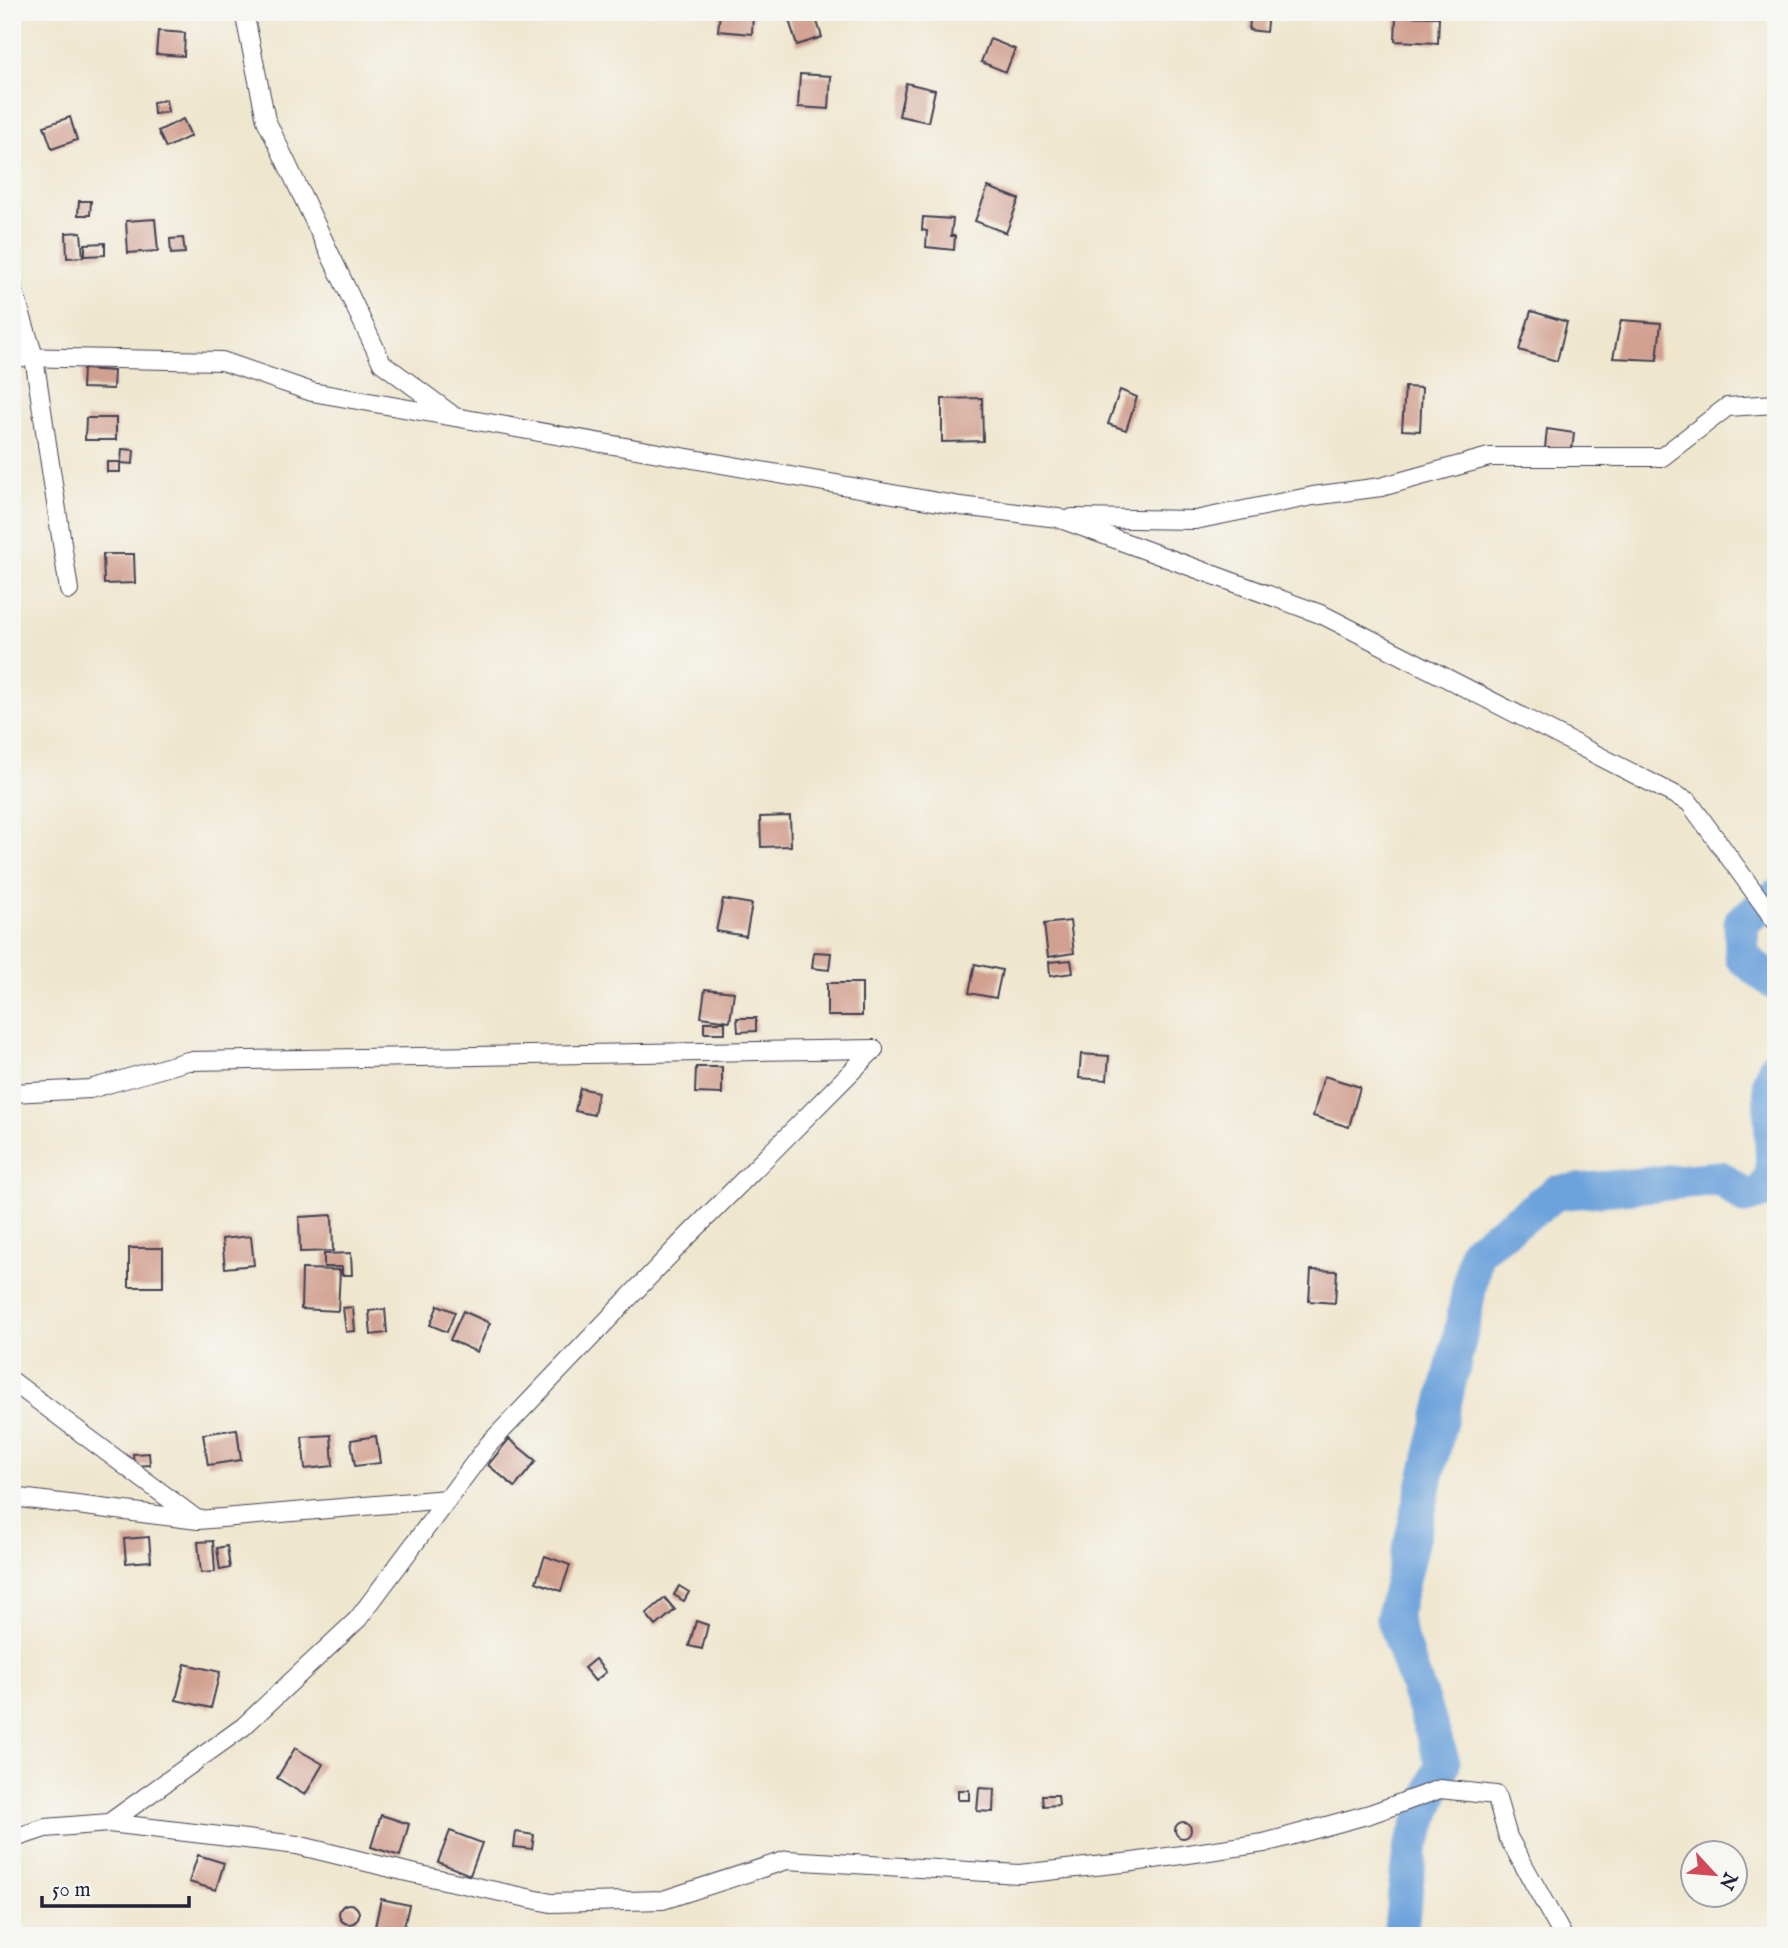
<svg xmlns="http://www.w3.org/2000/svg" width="1788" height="1948" font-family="'IM FELL English',serif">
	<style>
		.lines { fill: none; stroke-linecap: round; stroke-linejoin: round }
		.river { stroke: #6da3db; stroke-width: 35 }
		.building { fill: #d1a090 }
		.street-casing { stroke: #413f51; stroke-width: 20 }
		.street { stroke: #fff; stroke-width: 18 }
	</style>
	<rect width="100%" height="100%" fill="#f6f6f2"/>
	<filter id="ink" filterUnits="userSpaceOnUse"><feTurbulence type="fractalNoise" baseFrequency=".0143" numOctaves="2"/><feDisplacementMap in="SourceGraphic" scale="14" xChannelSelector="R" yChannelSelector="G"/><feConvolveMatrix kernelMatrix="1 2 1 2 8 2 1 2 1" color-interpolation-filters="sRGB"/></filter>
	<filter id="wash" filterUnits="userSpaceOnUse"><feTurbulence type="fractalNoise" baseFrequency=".00686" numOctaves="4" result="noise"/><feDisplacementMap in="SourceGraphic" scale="28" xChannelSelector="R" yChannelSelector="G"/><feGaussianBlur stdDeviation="1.57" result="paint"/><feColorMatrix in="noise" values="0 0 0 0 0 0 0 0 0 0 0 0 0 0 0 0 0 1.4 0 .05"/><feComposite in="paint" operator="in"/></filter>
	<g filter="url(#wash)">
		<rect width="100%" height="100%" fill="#efe6ce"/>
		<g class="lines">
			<g class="river">
				<polyline points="1776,896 1741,922 1742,957 1776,984"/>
				<polyline points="1400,1936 1410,1851 1443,1763 1393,1618 1462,1328 1476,1251 1556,1193 1720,1178 1745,1197 1763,1192 1773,1173 1770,1079 1776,1066"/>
			</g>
		</g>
		<g id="blocks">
			<g class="building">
				<polygon points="720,12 753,12 752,34 718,31"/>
				<polygon points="802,12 814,12 822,37 797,45 788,17"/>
				<polygon points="1251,12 1268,12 1266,32 1249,30"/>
				<polygon points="1396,16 1439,17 1438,43 1395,41"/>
				<polygon points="158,31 185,33 184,56 156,54"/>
				<polygon points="990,39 1015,49 1006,72 981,62"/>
				<polygon points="800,74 831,76 829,109 798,107"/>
				<polygon points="906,83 935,90 928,122 899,116"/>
				<polygon points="166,100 168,112 154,114 153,102"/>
				<polygon points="70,117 77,140 52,149 44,126"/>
				<polygon points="183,119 191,136 166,148 158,131"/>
				<polygon points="988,187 1019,199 1006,233 975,221"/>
				<polygon points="79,201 91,201 90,215 78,215"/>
				<polygon points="923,217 953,219 951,236 955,236 954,250 926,247 927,231 922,230"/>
				<polygon points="155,219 158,251 128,253 126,221"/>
				<polygon points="81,232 83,257 67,258 66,233"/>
				<polygon points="183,238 185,253 171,254 170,239"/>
				<polygon points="105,243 105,255 85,256 85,244"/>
				<polygon points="1531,311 1567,322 1557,361 1519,350"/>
				<polygon points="1621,320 1661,323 1657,360 1613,358"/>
				<polygon points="83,369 114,371 113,389 82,388"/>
				<polygon points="1405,387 1422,388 1420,431 1402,430"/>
				<polygon points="1120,390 1137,397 1126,430 1108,424"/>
				<polygon points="982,398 983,441 942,442 942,399"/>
				<polygon points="86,418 116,418 116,440 85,440"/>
				<polygon points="1547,429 1574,433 1572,451 1545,448"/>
				<polygon points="122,449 134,450 133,464 121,463"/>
				<rect x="107" y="462" width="13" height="10"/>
				<polygon points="103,554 134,554 135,583 104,584"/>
				<polygon points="790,816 791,846 761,847 760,817"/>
				<polygon points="723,899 752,904 746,936 716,931"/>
				<polygon points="1070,921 1074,953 1048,957 1044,924"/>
				<polygon points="814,952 831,953 829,970 812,968"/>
				<polygon points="1071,960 1073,973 1050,976 1049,962"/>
				<polygon points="975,964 1002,970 996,998 969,993"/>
				<rect x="827" y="983" width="35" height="33"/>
				<polygon points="705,989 734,992 730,1021 701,1017"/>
				<polygon points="737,1018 756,1018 756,1031 738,1032"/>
				<rect x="704" y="1022" width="21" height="11"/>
				<polygon points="1081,1054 1109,1056 1107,1080 1079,1078"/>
				<polygon points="696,1067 722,1067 722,1094 695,1093"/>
				<polygon points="1324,1076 1360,1087 1349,1127 1313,1116"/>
				<polygon points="580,1088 598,1092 594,1115 575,1111"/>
				<polygon points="332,1215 333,1251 300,1252 299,1217"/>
				<polygon points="251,1236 254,1265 225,1268 222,1239"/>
				<rect x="129" y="1248" width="34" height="39"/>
				<polygon points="351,1253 352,1275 342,1275 342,1267 324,1267 324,1254"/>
				<polygon points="302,1269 340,1270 338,1311 301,1309"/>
				<polygon points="1311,1270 1337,1271 1335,1303 1309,1301"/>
				<polygon points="438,1305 455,1312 447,1332 430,1325"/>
				<polygon points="353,1307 355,1331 346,1332 343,1308"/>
				<polygon points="385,1309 387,1333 371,1335 369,1311"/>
				<polygon points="463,1311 490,1323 477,1352 450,1340"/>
				<polygon points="237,1429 241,1460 208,1465 203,1434"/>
				<polygon points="331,1435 333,1466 305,1469 302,1437"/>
				<polygon points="376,1436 380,1463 355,1466 351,1440"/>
				<polygon points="509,1439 536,1461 515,1487 488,1465"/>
				<polygon points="149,1453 150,1465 134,1466 133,1454"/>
				<polygon points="149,1537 151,1561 126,1563 124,1539"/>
				<polygon points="213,1541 215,1572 201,1573 198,1542"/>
				<polygon points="227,1546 230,1568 220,1570 217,1548"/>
				<polygon points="545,1556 570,1565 561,1591 536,1582"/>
				<polygon points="679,1586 689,1592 684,1601 674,1595"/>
				<polygon points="665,1598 675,1610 656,1626 646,1614"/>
				<polygon points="696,1621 708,1625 702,1649 689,1646"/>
				<polygon points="595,1659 606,1672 595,1681 584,1668"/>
				<polygon points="185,1664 220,1672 211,1708 176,1700"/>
				<polygon points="295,1748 323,1764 305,1795 277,1778"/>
				<polygon points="979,1788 994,1789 993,1812 977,1811"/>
				<rect x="958" y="1790" width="11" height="10"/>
				<polygon points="1042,1795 1058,1795 1059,1805 1043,1806"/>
				<polygon points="381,1815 409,1824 400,1856 371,1847"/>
				<circle cx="1183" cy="1830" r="8"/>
				<polygon points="450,1831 482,1843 470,1875 438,1862"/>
				<polygon points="516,1832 534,1835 532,1849 514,1847"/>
				<polygon points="198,1855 224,1863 216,1890 189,1882"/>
				<polygon points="381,1899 409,1905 402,1936 374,1931"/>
				<circle cx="349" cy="1914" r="10"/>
			</g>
		</g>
	</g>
	<g filter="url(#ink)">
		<use href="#blocks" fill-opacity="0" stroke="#413f51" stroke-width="2"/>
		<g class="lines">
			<g class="street-casing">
				<g id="street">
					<polyline points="244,12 266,120 382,363 451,414"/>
					<polyline points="12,285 34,357 69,590"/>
					<polyline points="12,357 222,361 312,392 961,506 1058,518 1323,615 1689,802 1776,922"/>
					<polyline points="1072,518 1195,520 1313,496 1381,487 1489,457 1662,457 1727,407 1776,404"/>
					<polyline points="12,1093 90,1089 188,1061 874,1049"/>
					<polyline points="12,1381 195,1518"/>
					<polyline points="12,1497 198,1520 447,1499"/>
					<polyline points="109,1823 297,1845 407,1872 551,1903 663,1900 787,1860 1019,1874 1133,1862 1264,1843 1370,1814 1440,1789 1496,1795 1508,1837 1563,1936"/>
					<polyline points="12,1839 45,1828 109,1823 243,1727 358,1619 488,1445 683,1241 874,1049"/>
				</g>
			</g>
			<use href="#street" class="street"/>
		</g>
	</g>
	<rect width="1788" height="1948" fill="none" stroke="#f6f6f2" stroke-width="42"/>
	<g transform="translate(1714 1874) rotate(116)"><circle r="33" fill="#f6f6f2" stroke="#a1a1a9" stroke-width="2"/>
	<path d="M0-5L12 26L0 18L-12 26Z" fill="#d1495b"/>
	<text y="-10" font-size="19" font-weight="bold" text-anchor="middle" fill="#22223b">N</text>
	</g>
	<path d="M42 1896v10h147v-10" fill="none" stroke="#22223b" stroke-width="3.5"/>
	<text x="52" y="1896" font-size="21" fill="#22223b" stroke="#f6f6f2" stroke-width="5" paint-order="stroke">50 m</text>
</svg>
